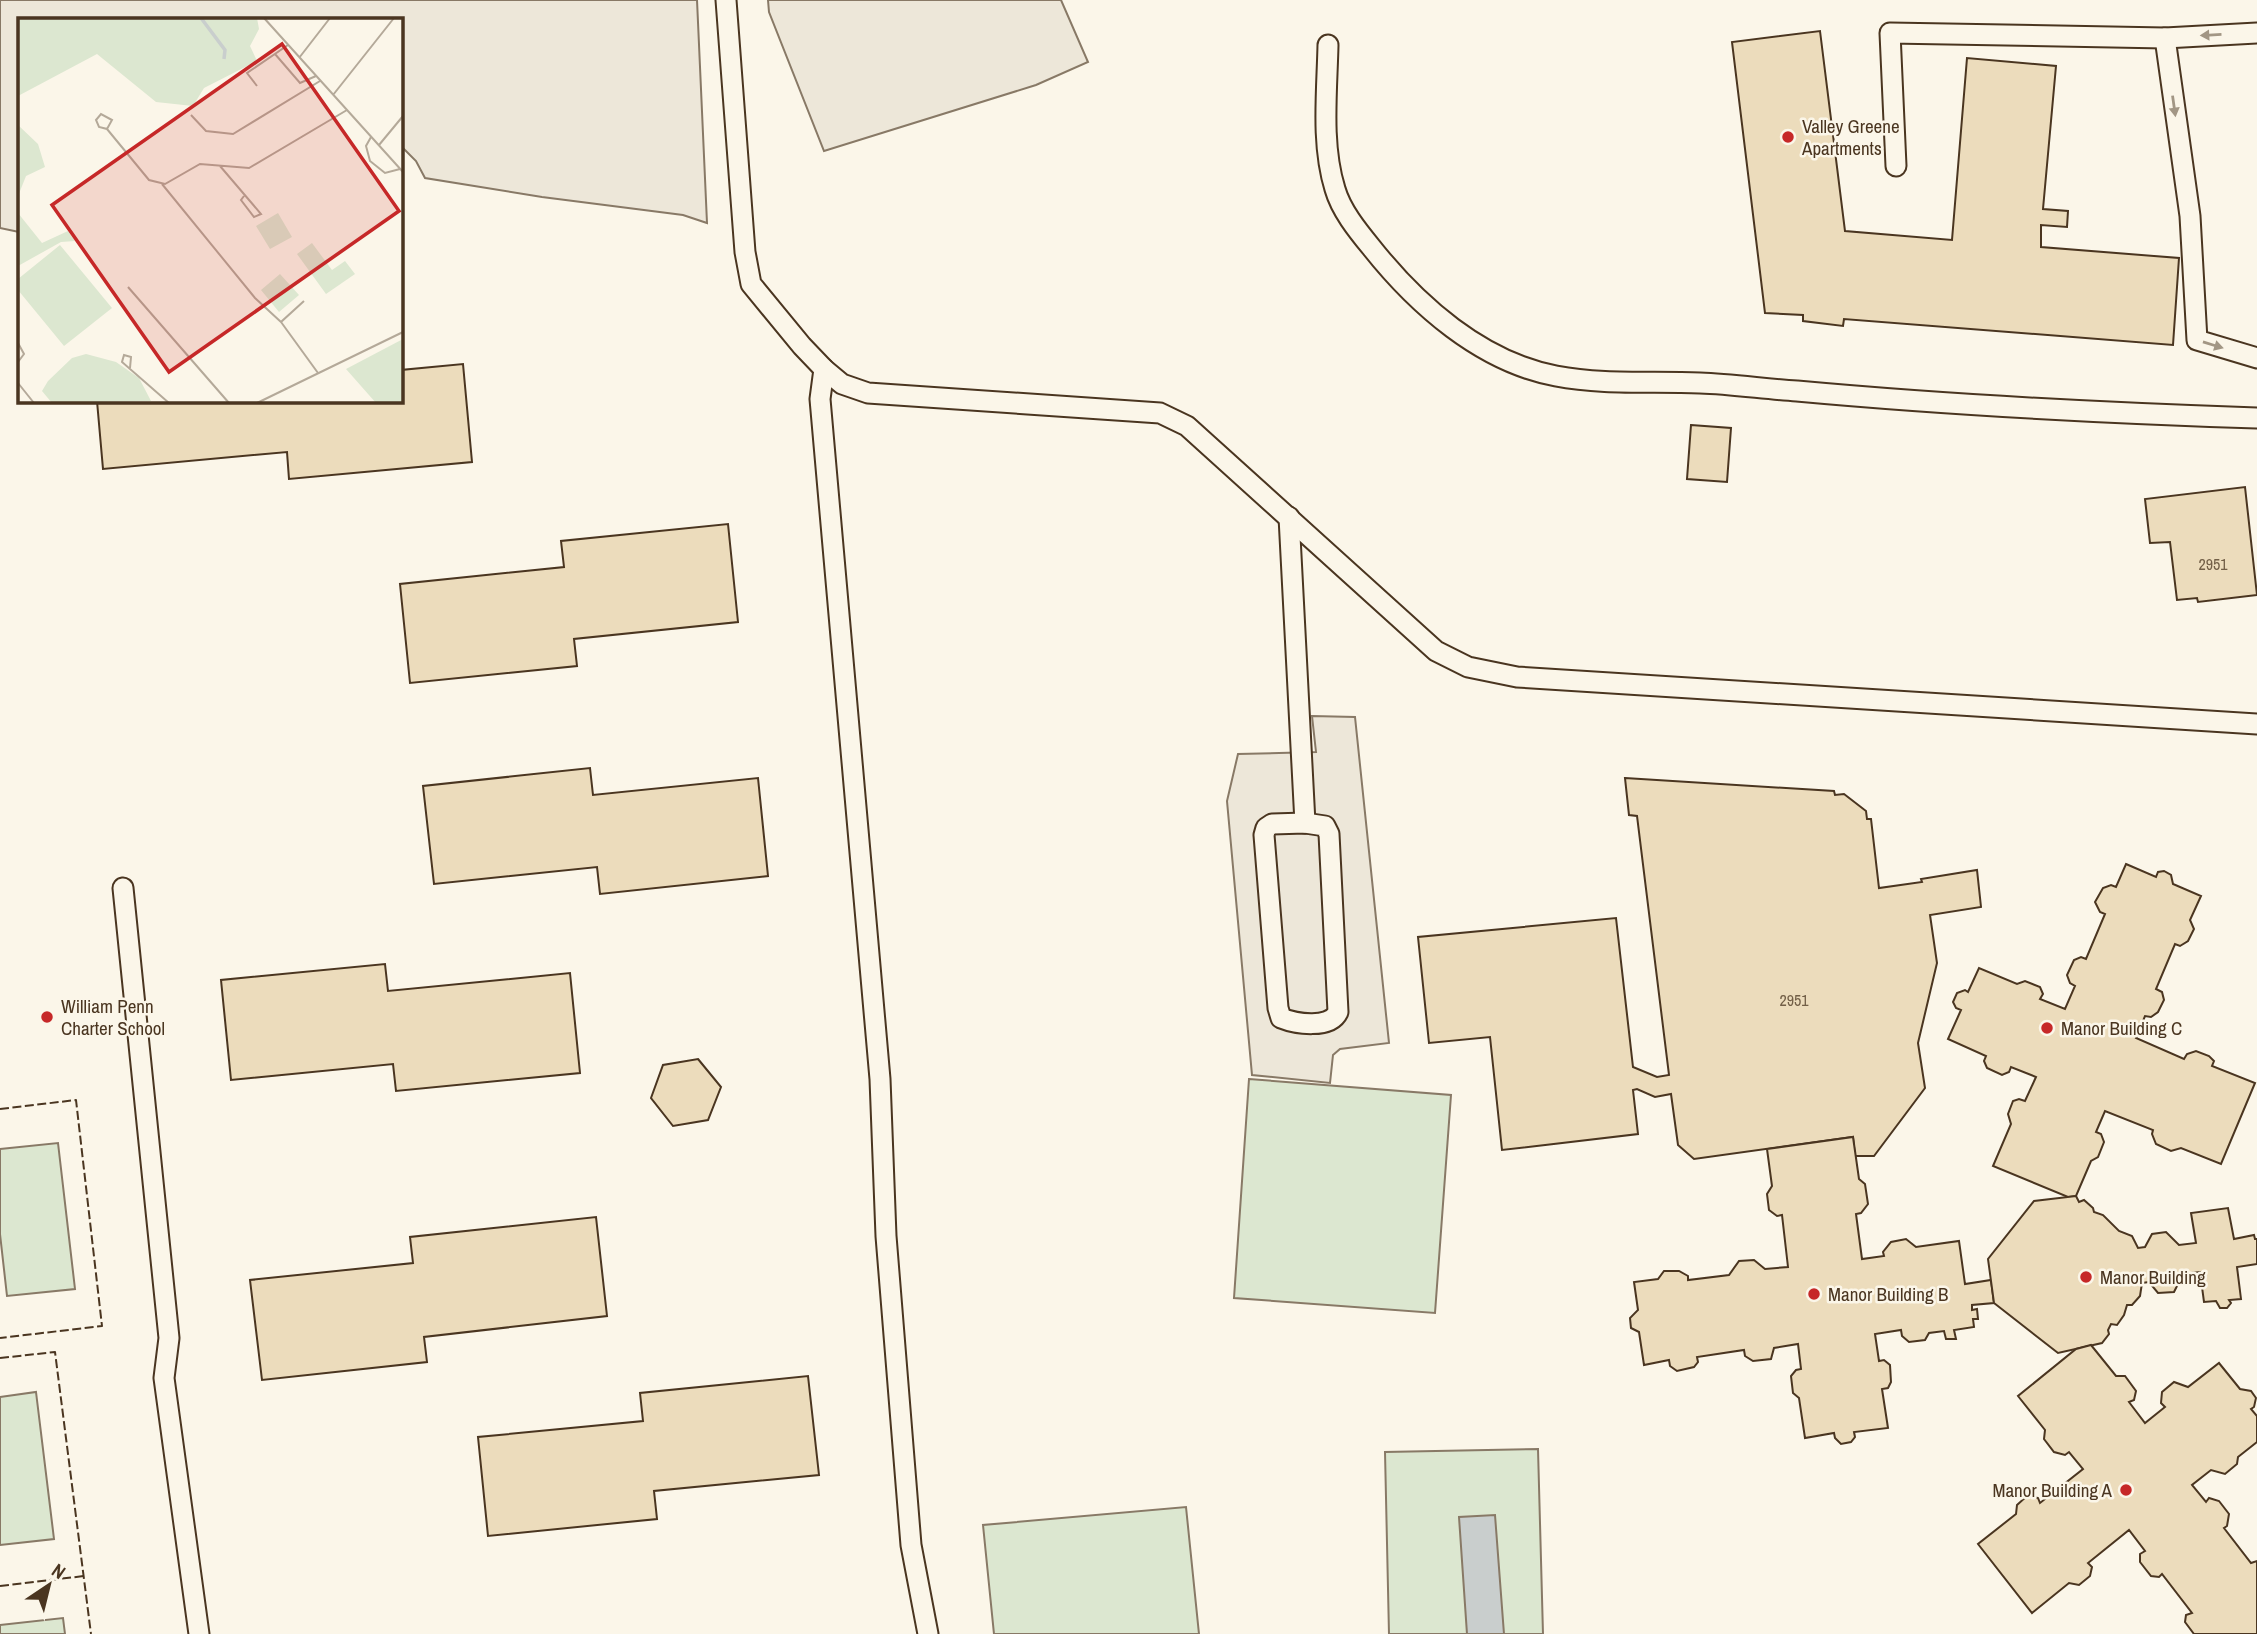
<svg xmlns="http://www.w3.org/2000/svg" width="2257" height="1634" font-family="'Archivo Narrow',sans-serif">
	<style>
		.green { fill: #dce7d0; stroke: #887966; stroke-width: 2 }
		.parking { fill: #ede7d9; stroke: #887966; stroke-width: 2 }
		.water { fill: #c9cecd; stroke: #887966; stroke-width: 2 }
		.building { fill: #ecdcbc; stroke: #4a3520; stroke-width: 2 }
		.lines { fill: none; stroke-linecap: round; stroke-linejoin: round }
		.service-casing { stroke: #4a3520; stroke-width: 23 }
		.service { stroke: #fbf6e9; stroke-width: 19 }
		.fence { stroke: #4a3520; stroke-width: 2; stroke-dasharray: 9 3.5; stroke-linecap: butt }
		.oneway { fill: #a29684 }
		.poi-dot { fill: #c62828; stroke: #fbf6e9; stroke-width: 2.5 }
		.labels { text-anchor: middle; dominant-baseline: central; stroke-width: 5; stroke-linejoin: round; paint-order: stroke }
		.number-label { font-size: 16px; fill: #725f47 }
		.poi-label { font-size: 19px; fill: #4a3520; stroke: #fbf6e9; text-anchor: start }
		.inset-river { fill: none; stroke: #c9cecd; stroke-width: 3.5 }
		.inset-road { fill: none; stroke: #b4a999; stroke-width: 2 }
		.view { fill: #c62828; fill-opacity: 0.15; stroke: #c62828; stroke-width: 3.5 }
		.inset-edge { fill: none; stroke: #4a3520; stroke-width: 3.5 }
	</style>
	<rect width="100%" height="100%" fill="#fbf6e9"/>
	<g class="green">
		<polygon points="1249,1079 1451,1095 1435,1313 1234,1298"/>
		<polygon points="58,1143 75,1289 7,1296 0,1234 0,1149"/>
		<polygon points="36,1392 54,1539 0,1545 0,1397"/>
		<polygon points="1538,1449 1543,1634 1389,1634 1385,1452"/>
		<polygon points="1186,1507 1199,1634 994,1634 983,1525"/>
		<polygon points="63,1618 65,1634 0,1634 0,1625"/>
	</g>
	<g class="parking">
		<polygon points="0,0 697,0 707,223 683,215 542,197 425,178 416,161 401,146 401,19 19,19 19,232 0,228"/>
		<polygon points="768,0 1061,0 1088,62 1036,85 824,151 769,12"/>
		<polygon points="1312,716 1355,717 1389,1043 1340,1049 1333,1055 1330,1083 1252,1075 1227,801 1238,754 1316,752"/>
	</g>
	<polygon class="water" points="1495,1515 1504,1634 1467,1634 1459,1517"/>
	<g class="building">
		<polygon points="1820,31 1845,231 1952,240 1967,58 2056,66 2043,209 2068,211 2067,227 2041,225 2041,247 2179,258 2173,345 1844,319 1843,326 1803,321 1803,315 1765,313 1732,42"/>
		<polygon points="463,364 472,462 289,479 287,452 103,469 97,401 401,401 401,370"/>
		<polygon points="1691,425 1731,428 1727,482 1687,479"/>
		<polygon points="2245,487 2257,595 2198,602 2197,598 2177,600 2170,542 2150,543 2145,499"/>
		<polygon points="728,524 738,622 574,639 577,666 410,683 400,584 564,567 561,541"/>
		<polygon points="590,768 593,795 758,778 768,876 600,894 597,867 434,884 423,786"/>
		<polygon points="1625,778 1834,791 1835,795 1844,794 1866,811 1867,819 1871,819 1879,888 1922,882 1921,879 1977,870 1981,907 1930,915 1937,963 1918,1043 1925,1088 1874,1156 1855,1156 1853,1137 1694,1159 1678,1145 1671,1094 1655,1097 1637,1089 1633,1090 1638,1134 1502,1150 1490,1037 1429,1043 1418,937 1616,918 1633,1067 1657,1077 1669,1075 1637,816 1629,815"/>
		<polygon points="2126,864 2156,877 2158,872 2164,871 2171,875 2173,884 2201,896 2190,920 2194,929 2188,941 2180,946 2175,944 2156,989 2162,992 2164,1000 2158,1012 2151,1017 2145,1016 2136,1038 2184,1059 2187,1054 2196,1051 2209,1056 2214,1061 2212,1066 2255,1083 2221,1164 2181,1148 2171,1151 2156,1144 2152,1134 2153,1130 2105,1111 2096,1132 2101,1134 2104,1142 2098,1157 2091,1161 2076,1196 2068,1197 1993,1166 2011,1124 2008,1114 2013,1101 2019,1099 2025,1101 2036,1077 2011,1067 2009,1072 2002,1075 1987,1068 1984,1061 1986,1056 1948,1039 1961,1010 1956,1008 1953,1002 1957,993 1965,990 1968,992 1979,968 2017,984 2025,981 2040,987 2043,994 2040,999 2065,1009 2075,986 2070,983 2067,975 2074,960 2081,957 2086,959 2105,914 2100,912 2095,902 2103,888 2111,885 2116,887"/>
		<polygon points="385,964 388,991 570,973 580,1073 396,1091 393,1064 231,1080 221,980"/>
		<polygon points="698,1059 721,1087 708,1120 673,1126 651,1098 663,1065"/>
		<polygon points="1853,1137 1859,1179 1865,1184 1868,1204 1861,1213 1856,1214 1862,1259 1884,1256 1883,1252 1891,1242 1906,1239 1916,1247 1959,1241 1965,1284 1991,1280 1994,1303 1972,1305 1972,1310 1977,1309 1978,1319 1973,1319 1974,1327 1954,1330 1956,1339 1946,1339 1944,1331 1929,1333 1925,1340 1909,1342 1902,1336 1901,1330 1875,1334 1879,1361 1884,1360 1890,1365 1891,1382 1888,1388 1882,1389 1888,1428 1854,1432 1855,1437 1851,1442 1841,1444 1835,1438 1834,1433 1805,1438 1799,1398 1793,1393 1791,1376 1796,1370 1801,1369 1798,1344 1774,1348 1771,1359 1753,1361 1745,1356 1744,1350 1697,1357 1698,1362 1694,1367 1677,1371 1670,1366 1669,1360 1644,1365 1639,1332 1631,1328 1630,1318 1638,1310 1634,1282 1658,1279 1664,1271 1679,1271 1688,1276 1688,1280 1729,1275 1739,1261 1754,1260 1765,1269 1788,1267 1782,1215 1777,1216 1769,1210 1767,1194 1772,1186 1767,1149"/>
		<polygon points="2076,1196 2079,1202 2084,1200 2093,1208 2094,1212 2103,1215 2119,1231 2132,1236 2138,1248 2145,1247 2152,1234 2166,1232 2179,1245 2196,1243 2191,1213 2228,1208 2234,1239 2254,1235 2255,1239 2257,1239 2257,1264 2237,1267 2241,1299 2229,1300 2231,1303 2227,1308 2220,1308 2216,1301 2204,1302 2200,1272 2182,1274 2183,1280 2180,1280 2174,1292 2158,1293 2149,1282 2142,1283 2140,1296 2132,1305 2127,1305 2124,1315 2117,1325 2111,1324 2108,1330 2109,1334 2102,1343 2058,1353 1994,1303 1988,1259 2034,1201"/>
		<polygon points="596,1217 607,1316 424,1337 427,1362 262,1380 250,1280 413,1263 410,1237"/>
		<polygon points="2091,1345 2116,1376 2125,1376 2136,1391 2134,1400 2129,1402 2145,1423 2165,1407 2161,1403 2162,1392 2174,1382 2188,1387 2219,1363 2240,1389 2251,1391 2256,1398 2254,1407 2251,1409 2257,1416 2257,1442 2238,1457 2237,1464 2225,1474 2211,1470 2192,1485 2206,1502 2209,1498 2219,1501 2229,1514 2227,1526 2224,1528 2251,1563 2257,1561 2257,1634 2194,1634 2185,1622 2186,1615 2192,1613 2162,1574 2159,1577 2151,1576 2140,1562 2140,1554 2145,1551 2129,1530 2088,1563 2092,1567 2090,1576 2079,1585 2069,1583 2032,1613 1978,1544 2016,1514 2017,1505 2028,1495 2038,1498 2040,1503 2083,1469 2069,1452 2065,1455 2054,1452 2044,1439 2045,1430 2018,1396 2076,1349"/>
		<polygon points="808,1376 819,1475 654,1491 657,1519 488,1536 478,1437 643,1421 640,1393"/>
	</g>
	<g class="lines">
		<g class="service-casing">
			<g id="service">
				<polyline points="726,0 745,252 751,284 802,346 824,369 842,384 868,393 1160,413 1187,426 1436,651 1468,667 1517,677 2257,724"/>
				<polyline points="2165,38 2190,216 2197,340 2257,358"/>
				<path d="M 1328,45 C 1327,92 1321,144 1335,189 C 1341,210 1357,230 1371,247 C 1417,305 1481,362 1556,376 C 1603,385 1652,381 1700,383 C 1732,384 1765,389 1797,391 C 1950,405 2103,413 2257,418"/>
				<polyline points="1896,166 1890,33 2165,38 2257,33"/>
				<polyline points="824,369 820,399 880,1079 886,1236 911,1545 928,1634"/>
				<polyline points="1289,517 1305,823"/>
				<path d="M 1305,823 L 1325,826 L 1329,834 L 1338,1012 C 1330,1029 1296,1024 1281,1018 L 1278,1008 L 1264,835 L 1266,828 L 1272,824 Z"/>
				<polyline points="123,888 169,1338 164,1378 199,1634"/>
			</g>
		</g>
		<use href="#service" class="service"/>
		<g class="fence">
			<polyline points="0,1109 76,1100 102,1326 0,1338"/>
			<polyline points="0,1358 55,1352 91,1634"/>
			<polyline points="0,1586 84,1576"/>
		</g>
	</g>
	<defs><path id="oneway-solid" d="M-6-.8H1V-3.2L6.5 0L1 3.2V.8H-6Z" transform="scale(1.75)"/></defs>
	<g class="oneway">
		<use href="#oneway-solid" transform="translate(2211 35) rotate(177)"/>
		<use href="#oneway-solid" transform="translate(2174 106) rotate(82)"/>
		<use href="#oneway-solid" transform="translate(2213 345) rotate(17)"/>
	</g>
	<g class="poi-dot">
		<circle cx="1788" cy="137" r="7"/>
		<circle cx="47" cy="1017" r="7"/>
		<circle cx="2047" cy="1028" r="7"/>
		<circle cx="2086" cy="1277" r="7"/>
		<circle cx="1814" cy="1294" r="7"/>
		<circle cx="2126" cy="1490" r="7"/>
	</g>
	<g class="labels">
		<g class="number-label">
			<text x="2213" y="564">2951</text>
			<text x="1794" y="1000">2951</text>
		</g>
		<g class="poi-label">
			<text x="1802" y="126">Valley Greene<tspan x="1802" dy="22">Apartments</tspan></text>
			<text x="61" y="1006">William Penn<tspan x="61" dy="22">Charter School</tspan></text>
			<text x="2061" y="1028">Manor Building C</text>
			<text x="2100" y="1277">Manor Building</text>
			<text x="1828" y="1294">Manor Building B</text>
			<text x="2112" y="1490" text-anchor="end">Manor Building A</text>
		</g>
	</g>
	<g transform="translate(18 18)">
		<rect width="385" height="385" fill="#fbf6e9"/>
		<path d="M 0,0 L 239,0 L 241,11 L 232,28 L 239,43 L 186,70 L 175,88 L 138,84 L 79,36 L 0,78 ZM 0,107 L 20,126 L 27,149 L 8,158 L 0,178 ZM 0,195 L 24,225 L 50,213 L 57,223 L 43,224 L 0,248 ZM 260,195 L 274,219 L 252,231 L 238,208 ZM 294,225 L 314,252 L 327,243 L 337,256 L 308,276 L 279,236 ZM 42,227 L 94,290 L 46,328 L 0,272 L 0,261 ZM 262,256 L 281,277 L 261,294 L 243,272 ZM 385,321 L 385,385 L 358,385 L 328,351 ZM 68,336 L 98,344 L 121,360 L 133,383 L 34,385 L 24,373 L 30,363 L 54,340 Z" fill="#dce7d0"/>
		<path class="inset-river" d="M 183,0 L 207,32 L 206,41"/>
		<path class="inset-road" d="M 246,0 L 385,154M 257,36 L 282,65 L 298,58M 281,40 L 312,0M 239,68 L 229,55 L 270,27M 315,77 L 376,0M 173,97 L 188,113 L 215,116 L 302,63M 89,111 L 94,102 L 83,96 L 78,102 L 81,109 L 89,111 L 131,162 L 147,166 L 182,146 L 231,150 L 329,92M 353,119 L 348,128 L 352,143 L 367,155 L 382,151M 361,127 L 385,98M 202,148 L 243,196 L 236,199 L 223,182 L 226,178M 144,166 L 237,280 L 263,304M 110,269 L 211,385M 286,283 L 263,304 L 300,355M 0,325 L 6,336 L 0,344M 112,350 L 113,339 L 106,337 L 104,344 L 151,385M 0,365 L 16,385M 239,385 L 385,314"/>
		<path class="view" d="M 264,26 L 381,193 L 151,354 L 34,187 Z"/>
		<rect width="385" height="385" class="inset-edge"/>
	</g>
	<g transform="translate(49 1585) rotate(35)" stroke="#fbf6e9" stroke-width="5" paint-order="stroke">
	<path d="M0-5L12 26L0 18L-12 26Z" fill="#4a3520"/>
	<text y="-10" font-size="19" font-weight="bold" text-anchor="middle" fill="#4a3520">N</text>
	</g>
</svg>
